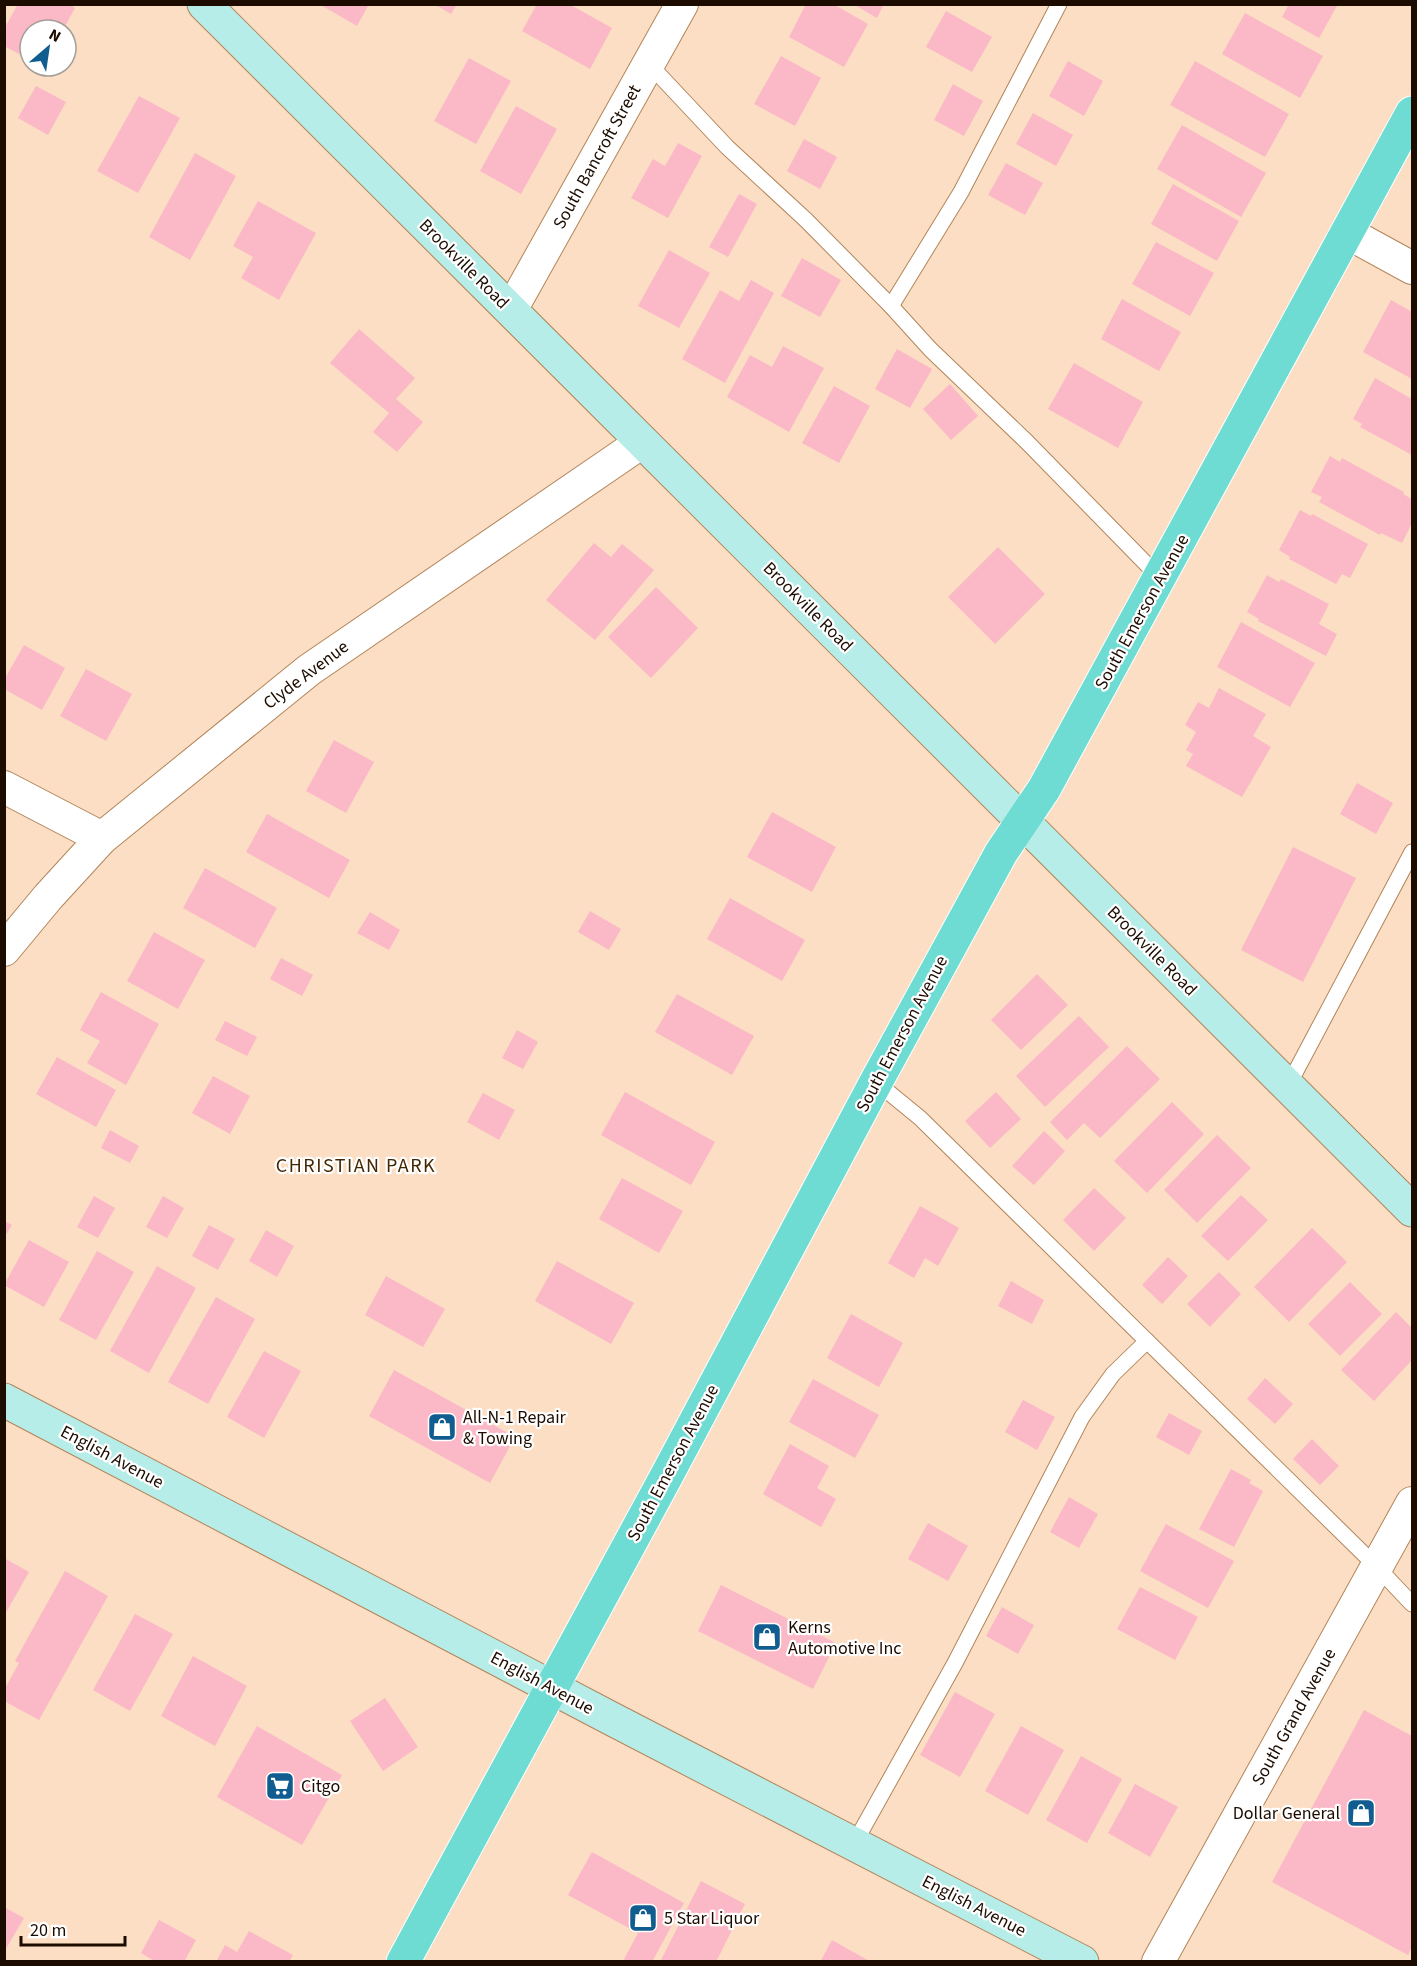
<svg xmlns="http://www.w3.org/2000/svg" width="1417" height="1966" font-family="'Source Sans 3',sans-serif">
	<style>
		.building { fill: #fbb9c7 }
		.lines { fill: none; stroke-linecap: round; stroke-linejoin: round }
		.lane-casing { stroke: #b2855a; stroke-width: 17 }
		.street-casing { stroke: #b2855a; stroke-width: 34 }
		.secondary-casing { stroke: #b2855a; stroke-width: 35 }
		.primary-casing { stroke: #fff; stroke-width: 35 }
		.lane { stroke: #fff; stroke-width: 15 }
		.street { stroke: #fff; stroke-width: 32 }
		.secondary { stroke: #b7ede8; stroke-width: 33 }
		.primary { stroke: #6edcd2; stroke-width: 33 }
		.labels { text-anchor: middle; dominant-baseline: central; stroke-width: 4.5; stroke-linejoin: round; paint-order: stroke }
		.street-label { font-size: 18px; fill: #1c0c00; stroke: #fff }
		.poi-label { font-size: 18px; fill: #1c0c00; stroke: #fff; text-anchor: start }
		.neighbourhood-label { font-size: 20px; letter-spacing: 1.5px; fill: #442603; stroke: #fff }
	</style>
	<rect width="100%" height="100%" fill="#fbdec3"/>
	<g class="building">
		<polygon points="18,4 69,4 75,8 63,30 30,30 30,60 4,46 4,29"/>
		<polygon points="319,4 369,4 357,26"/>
		<polygon points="434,4 457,4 451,14"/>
		<polygon points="537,4 569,4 612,28 590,69 522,31"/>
		<polygon points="806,4 833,4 868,24 844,67 789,37"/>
		<polygon points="853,4 884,4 877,18"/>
		<polygon points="1289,4 1338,4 1319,38 1282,17"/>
		<polygon points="946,11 992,37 972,72 926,47"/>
		<polygon points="1245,13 1323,56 1300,98 1222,54"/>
		<polygon points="781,56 821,78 795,126 754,104"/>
		<polygon points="469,58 511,81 476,144 434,121"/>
		<polygon points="1068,61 1103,81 1084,116 1049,96"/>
		<polygon points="1195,61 1289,114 1265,157 1170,105"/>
		<polygon points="953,84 983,101 964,136 934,120"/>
		<polygon points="36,86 66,102 48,135 18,118"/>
		<polygon points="139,96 180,118 138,193 97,171"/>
		<polygon points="516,106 557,129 521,194 480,171"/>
		<polygon points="1033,113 1073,135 1056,166 1016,144"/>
		<polygon points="1182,125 1266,173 1241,217 1157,169"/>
		<polygon points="804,139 837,157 820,189 787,171"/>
		<polygon points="678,143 702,156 668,218 631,198 653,159 665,166"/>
		<polygon points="195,153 236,176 190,260 149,237"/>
		<polygon points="1006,163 1043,183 1025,215 988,195"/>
		<polygon points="1173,184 1239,221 1217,261 1151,224"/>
		<polygon points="739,194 757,204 728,257 709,247"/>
		<polygon points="258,201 316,233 279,300 241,278 253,257 233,246"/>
		<polygon points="1156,242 1214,273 1190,316 1132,284"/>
		<polygon points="669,250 710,273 679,328 638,306"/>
		<polygon points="802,258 841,280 820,317 781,296"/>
		<polygon points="751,280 774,293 725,383 682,359 720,290 739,301"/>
		<polygon points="1122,299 1181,332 1159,371 1101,339"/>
		<polygon points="1391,300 1412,312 1412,379 1363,352"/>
		<polygon points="359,329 415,378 396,399 423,422 397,452 373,432 389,413 330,363"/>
		<polygon points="783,346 824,368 789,432 727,397 750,355 772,367"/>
		<polygon points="897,349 932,369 910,408 875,389"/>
		<polygon points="1074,363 1143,402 1118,448 1048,409"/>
		<polygon points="1375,378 1412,399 1412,455 1360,427 1362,424 1353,419"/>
		<polygon points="950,384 978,416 951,440 923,409"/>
		<polygon points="834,386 870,406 839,463 802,443"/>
		<polygon points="1330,456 1340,462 1342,458 1404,492 1403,494 1412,499 1412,523 1402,543 1381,533 1380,535 1319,502 1322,497 1311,492"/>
		<polygon points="1300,510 1311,516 1312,514 1368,544 1350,578 1342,574 1336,584 1289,559 1290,557 1279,550"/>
		<polygon points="594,543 611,557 622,544 654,570 595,640 546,600"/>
		<polygon points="998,547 1045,594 995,644 948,597"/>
		<polygon points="1267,575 1279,582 1281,579 1329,604 1319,624 1337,634 1326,656 1258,621 1259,619 1247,612"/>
		<polygon points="656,587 698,628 651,678 608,637"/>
		<polygon points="1241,622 1315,663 1290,707 1217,667"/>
		<polygon points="24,645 65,668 42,710 4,689 4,680"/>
		<polygon points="86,669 132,694 106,741 60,716"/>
		<polygon points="1219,688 1266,714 1253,736 1271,747 1242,797 1186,766 1193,754 1186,750 1196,732 1185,725 1198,702 1209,708"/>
		<polygon points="334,740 374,762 346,813 306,791"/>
		<polygon points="1357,783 1393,803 1376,834 1340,814"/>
		<polygon points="772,812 836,847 812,892 747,857"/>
		<polygon points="267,814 350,860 329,898 246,852"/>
		<polygon points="1293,847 1356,878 1303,982 1241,950"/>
		<polygon points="205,868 277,908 255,948 183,908"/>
		<polygon points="730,898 805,940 782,981 707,939"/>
		<polygon points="590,911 621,929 609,950 578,932"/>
		<polygon points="370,912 400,930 389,950 357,933"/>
		<polygon points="154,932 205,960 178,1009 127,981"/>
		<polygon points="281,958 313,975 302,996 270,979"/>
		<polygon points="1037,974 1068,1005 1021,1050 991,1020"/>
		<polygon points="101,992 159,1024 126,1085 87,1063 100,1041 80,1030"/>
		<polygon points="677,994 754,1036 732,1075 655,1032"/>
		<polygon points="1079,1016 1109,1047 1045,1107 1016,1076"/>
		<polygon points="225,1021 257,1037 247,1056 215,1040"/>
		<polygon points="517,1030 538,1042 523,1069 502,1058"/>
		<polygon points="1127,1046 1160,1079 1100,1138 1084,1123 1067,1140 1050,1122"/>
		<polygon points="57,1057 116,1090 96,1127 36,1094"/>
		<polygon points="213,1076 250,1096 230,1134 192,1113"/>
		<polygon points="625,1092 715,1142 691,1185 601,1135"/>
		<polygon points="996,1092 1021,1119 990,1148 965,1121"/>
		<polygon points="483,1093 515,1110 499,1140 467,1122"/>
		<polygon points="1172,1102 1204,1134 1147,1193 1114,1161"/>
		<polygon points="110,1130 139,1146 130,1163 101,1148"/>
		<polygon points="1044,1131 1065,1151 1034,1185 1012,1166"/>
		<polygon points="1217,1135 1251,1168 1197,1223 1164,1190"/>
		<polygon points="622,1178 683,1211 659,1253 599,1219"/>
		<polygon points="1094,1188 1126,1218 1094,1251 1063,1220"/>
		<polygon points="1241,1195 1268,1220 1228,1261 1201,1236"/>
		<polygon points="94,1196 115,1208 98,1238 77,1227"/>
		<polygon points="163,1196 184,1208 167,1238 146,1227"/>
		<polygon points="920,1206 959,1228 938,1266 925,1258 914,1278 888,1263"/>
		<polygon points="4,1221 12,1225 4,1238"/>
		<polygon points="209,1225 235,1239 218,1270 192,1256"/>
		<polygon points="1312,1228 1347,1262 1289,1322 1254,1287"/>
		<polygon points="266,1230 294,1246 277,1277 249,1261"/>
		<polygon points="29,1240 69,1262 44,1307 4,1285"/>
		<polygon points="97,1251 134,1272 96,1340 59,1320"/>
		<polygon points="1168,1257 1188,1276 1162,1304 1142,1285"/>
		<polygon points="557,1261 634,1303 611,1344 535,1301"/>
		<polygon points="157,1266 196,1288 149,1373 110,1351"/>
		<polygon points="1219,1272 1241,1294 1210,1327 1187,1304"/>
		<polygon points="386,1276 445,1309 423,1347 365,1315"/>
		<polygon points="1011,1281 1044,1300 1032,1324 998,1306"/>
		<polygon points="1350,1282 1382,1314 1340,1356 1308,1324"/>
		<polygon points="216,1297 255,1319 208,1404 168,1382"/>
		<polygon points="1396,1312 1412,1328 1412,1360 1374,1401 1341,1370"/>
		<polygon points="851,1314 903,1343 879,1387 827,1358"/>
		<polygon points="264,1351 301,1371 264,1438 227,1417"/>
		<polygon points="394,1370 515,1437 490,1483 369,1416"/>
		<polygon points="1265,1378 1293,1404 1275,1424 1247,1399"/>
		<polygon points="813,1379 879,1415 855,1458 789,1422"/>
		<polygon points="1023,1400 1055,1417 1037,1450 1005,1432"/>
		<polygon points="1169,1413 1202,1431 1189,1455 1156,1437"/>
		<polygon points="1312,1439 1339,1466 1320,1485 1293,1459"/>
		<polygon points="790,1444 829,1466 817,1488 836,1499 821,1527 763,1494"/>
		<polygon points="1231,1469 1251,1480 1249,1483 1263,1491 1234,1547 1199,1529"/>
		<polygon points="1069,1497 1098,1514 1079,1548 1050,1532"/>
		<polygon points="928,1523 968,1546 948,1581 908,1559"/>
		<polygon points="1166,1524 1234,1561 1208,1608 1140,1571"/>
		<polygon points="4,1558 29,1572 4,1616"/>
		<polygon points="65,1571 108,1596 39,1720 4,1701 4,1690 19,1663 15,1661"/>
		<polygon points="721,1585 836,1643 813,1689 698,1631"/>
		<polygon points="1140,1587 1198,1617 1175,1660 1117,1629"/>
		<polygon points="1002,1607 1034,1625 1018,1654 986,1636"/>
		<polygon points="135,1614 173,1634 130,1711 93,1690"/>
		<polygon points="193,1656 247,1686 215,1746 161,1716"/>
		<polygon points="955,1692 995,1714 960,1777 920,1755"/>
		<polygon points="385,1698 418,1747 383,1771 350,1721"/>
		<polygon points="1364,1710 1412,1736 1412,1947 1408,1955 1272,1882"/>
		<polygon points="257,1726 342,1775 302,1845 217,1797"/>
		<polygon points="1021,1726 1064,1750 1028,1815 985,1791"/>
		<polygon points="1081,1756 1122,1779 1087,1843 1046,1820"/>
		<polygon points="1135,1784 1178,1807 1150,1857 1108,1833"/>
		<polygon points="592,1852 684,1903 652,1962 627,1962 624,1959 638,1933 568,1895"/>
		<polygon points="701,1881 745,1904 716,1962 660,1962"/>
		<polygon points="4,1907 24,1918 4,1952"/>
		<polygon points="159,1920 196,1940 184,1962 156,1962 141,1953"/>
		<polygon points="249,1931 293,1955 289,1962 216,1962 225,1945 237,1952"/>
		<polygon points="832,1940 871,1962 820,1962"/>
	</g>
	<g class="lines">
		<g class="lane-casing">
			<g id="lane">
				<polyline points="649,64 727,147 806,220 891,306 930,349 1027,442 1160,578"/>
				<polyline points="891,306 961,192 1059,4"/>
				<polyline points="876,1082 920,1118 1377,1567 1412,1604"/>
				<polyline points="1288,1086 1412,852"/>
				<polyline points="854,1844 955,1663 1082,1417 1113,1374 1147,1341"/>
			</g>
		</g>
		<g class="street-casing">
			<g id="street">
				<polyline points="1348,233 1412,268"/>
				<polyline points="511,310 682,4"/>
				<polyline points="4,787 102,838"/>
				<polyline points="4,950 48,897 102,838 309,670 642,442"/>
				<polyline points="1158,1962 1412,1503"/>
			</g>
		</g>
		<g class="secondary-casing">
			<g id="secondary">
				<polyline points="204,4 1412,1210"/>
				<polyline points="4,1400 614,1720 1082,1962"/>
			</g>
		</g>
		<g class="primary-casing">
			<polyline id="primary" points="403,1962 667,1475 876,1082 1001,853 1044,789 1412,113"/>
		</g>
		<use href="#lane" class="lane"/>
		<use href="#street" class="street"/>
		<use href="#secondary" class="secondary"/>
		<use href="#primary" class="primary"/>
	</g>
	<defs>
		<g id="shop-square" transform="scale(1.5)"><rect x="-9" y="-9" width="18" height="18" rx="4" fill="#115d90" stroke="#fff"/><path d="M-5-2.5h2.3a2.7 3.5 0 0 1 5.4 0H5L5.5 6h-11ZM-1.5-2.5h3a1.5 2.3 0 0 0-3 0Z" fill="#fff"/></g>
		<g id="supermarket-square" transform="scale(1.5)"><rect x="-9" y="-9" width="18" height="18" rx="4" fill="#115d90" stroke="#fff"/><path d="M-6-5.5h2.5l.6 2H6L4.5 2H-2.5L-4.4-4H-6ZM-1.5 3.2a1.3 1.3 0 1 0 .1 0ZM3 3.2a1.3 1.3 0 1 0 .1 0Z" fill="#fff"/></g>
	</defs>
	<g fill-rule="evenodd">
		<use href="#shop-square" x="442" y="1427"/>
		<use href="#shop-square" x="767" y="1637"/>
		<use href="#supermarket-square" x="280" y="1786"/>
		<use href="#shop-square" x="1361" y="1813"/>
		<use href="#shop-square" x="643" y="1918"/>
	</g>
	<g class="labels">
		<g class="street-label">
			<text transform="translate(597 157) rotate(-61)">South Bancroft Street</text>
			<text transform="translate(464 264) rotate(45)">Brookville Road</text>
			<text transform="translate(808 607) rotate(45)">Brookville Road</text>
			<text transform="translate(1142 612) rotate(-61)">South Emerson Avenue</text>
			<text transform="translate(306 675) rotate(-37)">Clyde Avenue</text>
			<text transform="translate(1152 951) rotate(45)">Brookville Road</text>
			<text transform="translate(902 1034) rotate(-62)">South Emerson Avenue</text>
			<text transform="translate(112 1457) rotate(28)">English Avenue</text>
			<text transform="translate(673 1463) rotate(-62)">South Emerson Avenue</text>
			<text transform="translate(542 1683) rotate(28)">English Avenue</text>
			<text transform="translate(1294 1717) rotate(-61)">South Grand Avenue</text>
			<text transform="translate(974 1906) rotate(27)">English Avenue</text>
		</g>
		<g class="poi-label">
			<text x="463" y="1417">All-N-1 Repair<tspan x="463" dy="21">&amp; Towing</tspan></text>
			<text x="788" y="1627">Kerns<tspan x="788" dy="21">Automotive Inc</tspan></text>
			<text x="301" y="1786">Citgo</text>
			<text x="1340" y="1813" text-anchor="end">Dollar General</text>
			<text x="664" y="1918">5 Star Liquor</text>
		</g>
		<g class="neighbourhood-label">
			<text x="356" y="1166">CHRISTIAN PARK</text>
		</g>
	</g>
	<rect width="1417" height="1966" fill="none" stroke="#1c0c00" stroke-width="12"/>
	<g transform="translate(48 48) rotate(29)"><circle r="28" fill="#ffffff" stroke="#a49e99" stroke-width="1.5"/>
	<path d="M0-4.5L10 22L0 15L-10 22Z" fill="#115d90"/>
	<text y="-9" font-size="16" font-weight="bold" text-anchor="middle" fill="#1c0c00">N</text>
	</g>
	<path d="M21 1936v9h104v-9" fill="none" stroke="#1c0c00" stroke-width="3"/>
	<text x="30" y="1936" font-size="18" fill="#1c0c00" stroke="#ffffff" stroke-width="4.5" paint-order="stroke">20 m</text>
</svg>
